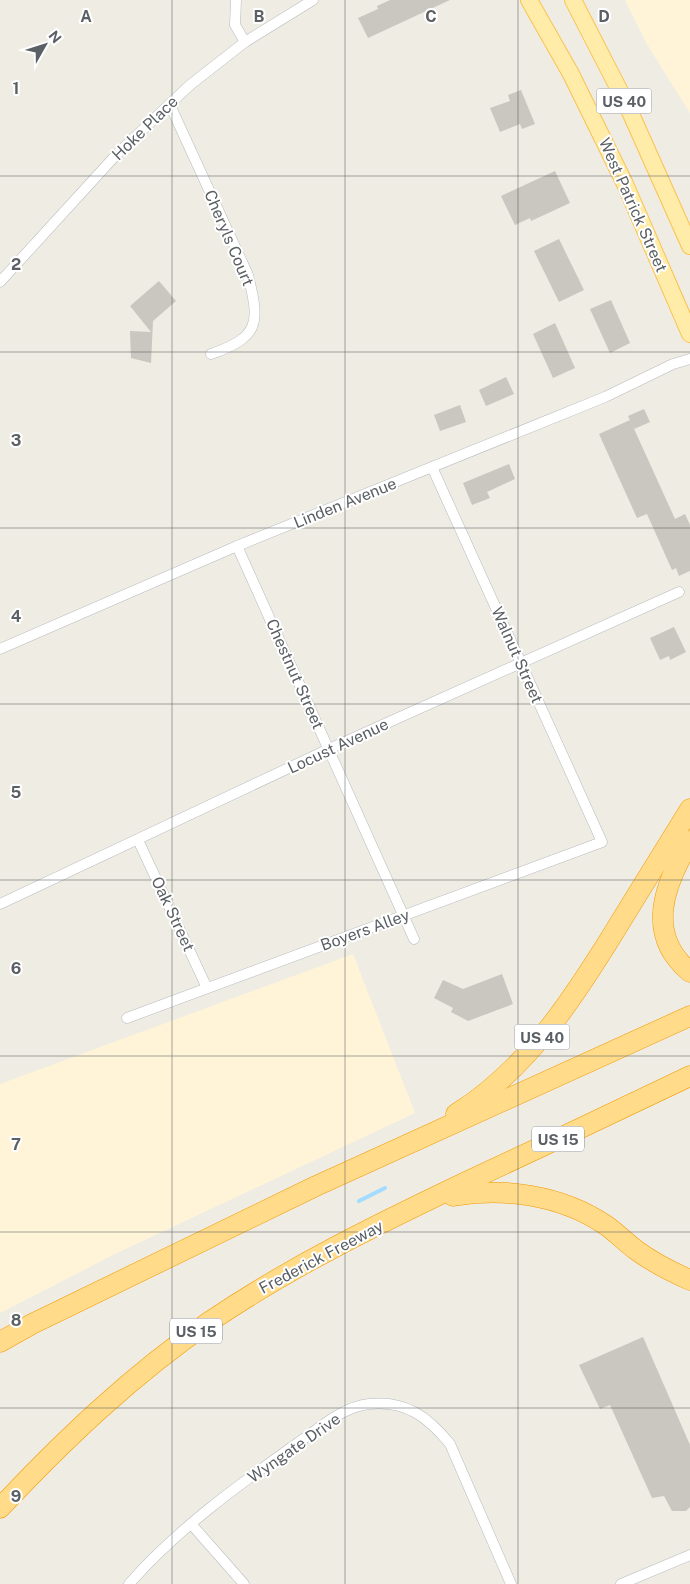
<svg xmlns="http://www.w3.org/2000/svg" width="690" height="1584" font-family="'Public Sans',sans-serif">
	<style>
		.commercial { fill: #fff4d8 }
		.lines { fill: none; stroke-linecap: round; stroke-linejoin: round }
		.stream { stroke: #a3dcff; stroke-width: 4 }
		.building { fill: #cac6c0 }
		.minor-casing { stroke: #b6babe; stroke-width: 11 }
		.primary-casing { stroke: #fbc250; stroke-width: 18 }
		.motorway-casing { stroke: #f29a00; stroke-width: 21 }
		.minor { stroke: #fff; stroke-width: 10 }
		.primary { stroke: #ffeca8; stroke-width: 16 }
		.motorway { stroke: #ffdb8a; stroke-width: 20 }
		.grid { fill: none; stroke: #5b6065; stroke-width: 1; stroke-opacity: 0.55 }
		.labels { text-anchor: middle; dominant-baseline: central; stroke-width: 4; stroke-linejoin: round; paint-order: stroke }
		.shield { fill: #fff; stroke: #8c9093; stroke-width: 1 }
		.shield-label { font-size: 15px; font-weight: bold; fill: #5b6065 }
		.street-label { font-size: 16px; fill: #5b6065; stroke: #fff }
		.grid-label { font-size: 16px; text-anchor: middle; font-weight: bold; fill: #5b6065; stroke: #fff; stroke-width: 4; stroke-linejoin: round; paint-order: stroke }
	</style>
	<rect width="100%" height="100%" fill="#efece3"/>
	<g class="commercial">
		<polygon points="625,0 690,0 690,113 648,46"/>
		<polygon points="353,954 415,1113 115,1254 0,1313 0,1084"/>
	</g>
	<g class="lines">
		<polyline class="stream" points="359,1201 385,1188"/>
	</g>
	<g class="building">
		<polygon points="390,0 450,0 368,38 358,18 378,9 377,6"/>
		<polygon points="521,90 535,124 522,129 520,124 500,132 490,108 510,101 508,95"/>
		<polygon points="555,171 570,203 531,221 530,218 515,225 501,196"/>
		<polygon points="559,239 584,290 559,302 534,251"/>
		<polygon points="159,281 176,301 153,321 151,363 131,358 130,331 151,332 130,306"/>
		<polygon points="611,300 630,343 610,353 590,309"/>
		<polygon points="555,323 575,368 553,378 533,334"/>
		<polygon points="506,377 514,394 486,406 479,390"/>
		<polygon points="460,405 466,422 440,431 434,415"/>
		<polygon points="644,409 650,422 634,429 628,416"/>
		<polygon points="630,420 675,519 685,514 690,525 690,571 679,576 676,568 672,570 647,514 637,518 599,434"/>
		<polygon points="509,464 515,479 487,492 490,498 472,505 463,483"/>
		<polygon points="674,627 686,652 670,660 669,656 660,660 650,638"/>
		<polygon points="502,974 513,1004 468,1021 451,1012 453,1008 434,998 443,980 463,989"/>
		<polygon points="643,1337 690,1445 690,1507 686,1511 672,1511 664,1496 652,1498 610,1405 600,1409 579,1365"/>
	</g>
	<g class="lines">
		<g class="minor-casing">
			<g id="minor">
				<polyline points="236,0 235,25 245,42"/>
				<path d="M 170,105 L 248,275 C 260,323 260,337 211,354"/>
				<polyline points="0,282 116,155 190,85 245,42 313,0"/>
				<polyline points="237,546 414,939"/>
				<polyline points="0,649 237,546 605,397 673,364 690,359"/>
				<polyline points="138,840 207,988"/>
				<polyline points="0,904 329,749 679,592"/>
				<polyline points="127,1018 602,842 432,467"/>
				<polyline points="192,1525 244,1584"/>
				<path d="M 129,1584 C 177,1529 240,1484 299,1442 C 320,1428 342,1407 369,1404 C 406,1400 428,1417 450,1444 L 511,1584"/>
				<polyline points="621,1584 690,1555"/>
			</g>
		</g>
		<g class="primary-casing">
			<g id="primary">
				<polyline points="529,0 571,74 625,184 690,334"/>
				<polyline points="573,0 627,105 690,246"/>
			</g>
		</g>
		<g class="motorway-casing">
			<g id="motorway">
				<path d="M 690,841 C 665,883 644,934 690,972"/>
				<path d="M 456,1114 C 531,1067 579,990 624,916 C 646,880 668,845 690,809"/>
				<path d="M 453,1196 C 503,1187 560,1195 604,1224 C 615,1231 625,1242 636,1250 C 652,1262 672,1272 690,1280"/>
				<polyline points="0,1342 32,1324 316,1186 690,1016"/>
				<path d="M 0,1508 C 64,1440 132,1375 209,1322 C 290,1267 378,1224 466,1182 C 541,1147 615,1112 690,1076"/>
			</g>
		</g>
		<use href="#minor" class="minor"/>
		<use href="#primary" class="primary"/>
		<use href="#motorway" class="motorway"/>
	</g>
	<path class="grid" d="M 172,0 L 172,1584M 345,0 L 345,1584M 518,0 L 518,1584M 0,176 L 690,176M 0,352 L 690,352M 0,528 L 690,528M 0,704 L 690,704M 0,880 L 690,880M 0,1056 L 690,1056M 0,1232 L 690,1232M 0,1408 L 690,1408"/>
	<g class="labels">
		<g class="shield">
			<rect x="596.5" y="88.5" width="55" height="25" rx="4"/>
			<rect x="514.5" y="1024.5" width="55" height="25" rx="4"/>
			<rect x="532" y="1126.5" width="52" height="25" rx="4"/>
			<rect x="170" y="1318.5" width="52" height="25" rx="4"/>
		</g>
		<g class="shield-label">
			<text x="624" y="101">US 40</text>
			<text x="542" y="1037">US 40</text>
			<text x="558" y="1139">US 15</text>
			<text x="196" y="1331">US 15</text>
		</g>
		<g class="street-label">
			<text transform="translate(145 128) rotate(-44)">Hoke Place</text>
			<text transform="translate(633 205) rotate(66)">West Patrick Street</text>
			<text transform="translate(229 238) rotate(67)">Cheryls Court</text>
			<text transform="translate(345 503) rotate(-22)">Linden Avenue</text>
			<text transform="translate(517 655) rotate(66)">Walnut Street</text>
			<text transform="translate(295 674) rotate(66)">Chestnut Street</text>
			<text transform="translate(338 746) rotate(-25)">Locust Avenue</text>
			<text transform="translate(173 914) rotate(65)">Oak Street</text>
			<text transform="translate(365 930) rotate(-20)">Boyers Alley</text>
			<text transform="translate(321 1257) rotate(-28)">Frederick Freeway</text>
			<text transform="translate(294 1448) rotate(-35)">Wyngate Drive</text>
		</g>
	</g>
	<g class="grid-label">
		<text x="86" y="22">A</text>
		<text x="259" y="22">B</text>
		<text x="431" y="22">C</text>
		<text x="604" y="22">D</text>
		<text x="16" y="94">1</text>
		<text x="16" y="270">2</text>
		<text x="16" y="446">3</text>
		<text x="16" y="622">4</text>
		<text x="16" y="798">5</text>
		<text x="16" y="974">6</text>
		<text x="16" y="1150">7</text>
		<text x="16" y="1326">8</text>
		<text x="16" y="1502">9</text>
	</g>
	<g transform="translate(45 45) rotate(51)" stroke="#ffffff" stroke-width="4" paint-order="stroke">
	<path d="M0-4L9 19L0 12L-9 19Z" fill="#5b6065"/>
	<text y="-8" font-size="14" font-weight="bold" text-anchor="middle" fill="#5b6065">N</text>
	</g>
</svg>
